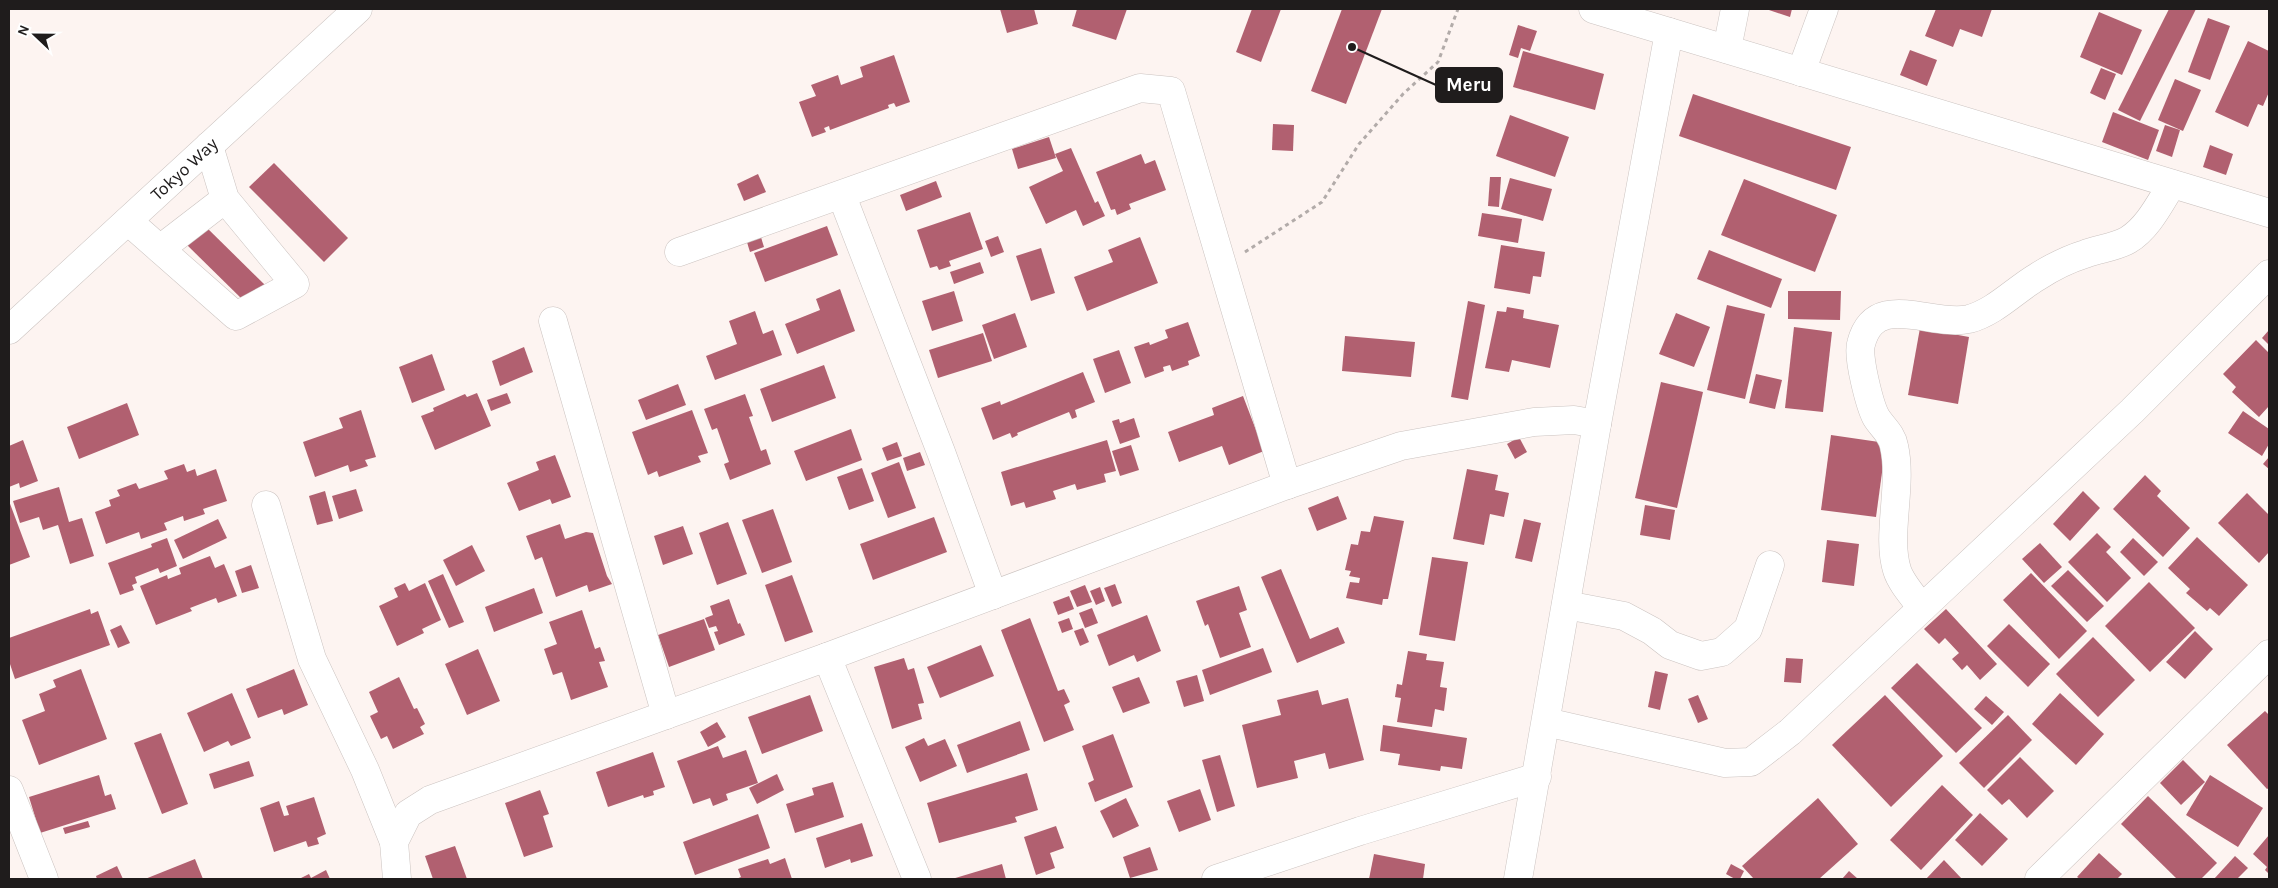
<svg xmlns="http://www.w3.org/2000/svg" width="2278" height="888" font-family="Karla,sans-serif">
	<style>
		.building { fill: #b16070 }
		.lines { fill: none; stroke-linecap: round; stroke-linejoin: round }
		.minor-casing { stroke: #cbc3c0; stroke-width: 29 }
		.major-casing { stroke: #cbc3c0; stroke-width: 29 }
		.path { stroke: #b2aba9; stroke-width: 3; stroke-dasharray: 4 4; stroke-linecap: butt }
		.minor { stroke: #fff; stroke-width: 28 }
		.major { stroke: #fff; stroke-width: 28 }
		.labels { text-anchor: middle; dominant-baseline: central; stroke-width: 4.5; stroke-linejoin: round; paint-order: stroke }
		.street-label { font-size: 18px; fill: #1f1c1c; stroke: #fff }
		.leader { fill: none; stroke: #1f1c1c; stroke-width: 2 }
		.callout-dot { fill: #1f1c1c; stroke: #fff; stroke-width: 2 }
		.callout { fill: #1f1c1c; stroke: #1f1c1c; stroke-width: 2 }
		.callout-label { font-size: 19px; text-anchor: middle; font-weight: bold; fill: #fff }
	</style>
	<rect width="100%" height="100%" fill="#fdf4f1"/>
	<g class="building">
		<polygon points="1000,9 1034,9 1038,24 1007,33"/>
		<polygon points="1077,9 1127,9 1116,40 1072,26"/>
		<polygon points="1252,9 1281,9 1261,62 1236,52"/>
		<polygon points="1342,9 1382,9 1346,104 1311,91"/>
		<polygon points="1766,9 1792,9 1790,17"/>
		<polygon points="1936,9 1992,9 1982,37 1960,29 1953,47 1925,36"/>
		<polygon points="2169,9 2196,9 2140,121 2118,110"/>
		<polygon points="2099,12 2142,30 2122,75 2080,57"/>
		<polygon points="2208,18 2230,26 2210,80 2188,72"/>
		<polygon points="1518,25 1537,31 1530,51 1521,48 1518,58 1509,55"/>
		<polygon points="2248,41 2269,51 2269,92 2263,106 2258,104 2248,127 2215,112"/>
		<polygon points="1910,50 1937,60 1927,86 1900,75"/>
		<polygon points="1523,51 1604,74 1595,110 1513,87"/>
		<polygon points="894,55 910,102 896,107 894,103 888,105 889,108 830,130 829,126 824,128 826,132 812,137 799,102 816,96 811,85 838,75 841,85 863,77 860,67"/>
		<polygon points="2101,68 2116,74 2105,100 2090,93"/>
		<polygon points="2175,79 2201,90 2183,131 2158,120"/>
		<polygon points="1693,94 1851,147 1836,190 1679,136"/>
		<polygon points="2113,112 2159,130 2148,160 2102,142"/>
		<polygon points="1510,115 1569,137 1555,177 1496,156"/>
		<polygon points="1273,124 1294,125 1293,151 1272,150"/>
		<polygon points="2165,125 2180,130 2172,157 2156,151"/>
		<polygon points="1049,137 1056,158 1018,169 1012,149"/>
		<polygon points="2210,145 2233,154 2226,175 2203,167"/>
		<polygon points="1071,148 1095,203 1098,201 1105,216 1083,226 1076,210 1046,224 1029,187 1063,171 1055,154"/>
		<polygon points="1141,154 1145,164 1155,160 1166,190 1129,204 1131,209 1117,215 1115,209 1111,210 1096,172"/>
		<polygon points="274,163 348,238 324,262 249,187"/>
		<polygon points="758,174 766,192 744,201 737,184"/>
		<polygon points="1490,177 1501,177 1499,207 1488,206"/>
		<polygon points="1510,178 1552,189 1543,221 1501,209"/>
		<polygon points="1744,179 1837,215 1815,272 1721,235"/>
		<polygon points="936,181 942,197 906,211 900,195"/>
		<polygon points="970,212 983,249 949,261 951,266 939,270 937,266 930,268 917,230"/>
		<polygon points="1482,213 1522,219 1518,243 1478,236"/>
		<polygon points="204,225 265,285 246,303 186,244"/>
		<polygon points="827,226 838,255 765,282 754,253"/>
		<polygon points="760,234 764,247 750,252 746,239"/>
		<polygon points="998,236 1004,252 991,257 985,241"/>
		<polygon points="1140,237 1158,283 1087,311 1074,277 1113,262 1108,250"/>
		<polygon points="1501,245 1545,252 1541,277 1533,276 1530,294 1494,288"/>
		<polygon points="1041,248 1055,293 1031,301 1016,256"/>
		<polygon points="1709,250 1782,279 1771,308 1697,279"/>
		<polygon points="980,262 984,273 954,284 950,272"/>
		<polygon points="840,289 855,331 797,354 785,324 820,310 816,299"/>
		<polygon points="954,291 963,321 932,331 922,301"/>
		<polygon points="1788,291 1841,291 1840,320 1788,319"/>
		<polygon points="1468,301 1485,305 1468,400 1451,397"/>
		<polygon points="1727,305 1765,314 1745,399 1707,390"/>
		<polygon points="1507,307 1524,310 1523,318 1559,325 1550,368 1512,360 1509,372 1485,368 1497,311 1506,312"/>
		<polygon points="755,311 763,334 773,330 782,355 715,380 706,356 737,344 729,321"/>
		<polygon points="1015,313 1027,347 994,359 982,325"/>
		<polygon points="1676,313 1710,327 1694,367 1659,354"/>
		<polygon points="1188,322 1200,356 1188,361 1189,365 1172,371 1170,365 1163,367 1164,371 1145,378 1134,347 1149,342 1150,345 1168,338 1165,330"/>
		<polygon points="1794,327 1832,332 1823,412 1785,408"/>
		<polygon points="1920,328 1969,337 1958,404 1908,395"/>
		<polygon points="2269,330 2269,345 2262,338"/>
		<polygon points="983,333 992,361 938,378 929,350"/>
		<polygon points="1345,336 1415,342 1411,377 1342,371"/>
		<polygon points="2256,340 2269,353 2269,406 2259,417 2232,392 2236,387 2223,374"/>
		<polygon points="524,347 533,372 500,386 492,361"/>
		<polygon points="1119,350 1131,383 1105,393 1093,359"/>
		<polygon points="432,354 445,390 412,403 399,367"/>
		<polygon points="824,365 836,398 772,422 760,389"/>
		<polygon points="1083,372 1095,402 1075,410 1077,417 1072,419 1069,412 1017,433 1018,435 1012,438 1010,433 993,440 981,408 1000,401 1001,405"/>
		<polygon points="1756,374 1782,380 1775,409 1749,403"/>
		<polygon points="1661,382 1703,392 1677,508 1635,498"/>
		<polygon points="678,384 686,405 646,420 638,400"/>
		<polygon points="477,393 491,426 435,450 421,416 434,411 433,408 465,394 467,397"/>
		<polygon points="507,393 511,403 491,411 487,400"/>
		<polygon points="745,394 753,416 749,417 761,451 766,449 771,464 730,480 724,464 729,462 717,428 712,430 704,409"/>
		<polygon points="1243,396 1264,451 1229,465 1222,446 1179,462 1168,432 1214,415 1212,408"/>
		<polygon points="127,403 139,435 79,459 67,427"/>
		<polygon points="361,410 376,457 365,460 368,466 350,472 348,465 315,477 303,442 343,428 339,418"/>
		<polygon points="692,410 708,453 698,456 701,462 659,477 657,471 648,475 632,432"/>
		<polygon points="2243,411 2269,429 2269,444 2262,456 2228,433"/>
		<polygon points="1134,418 1140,437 1120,444 1112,421 1119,419 1120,423"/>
		<polygon points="851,429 862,460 806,481 794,451"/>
		<polygon points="1831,435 1886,443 1876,517 1821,510"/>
		<polygon points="1519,437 1527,452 1515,459 1507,444"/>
		<polygon points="23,440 38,481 20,488 19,483 9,487 9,446"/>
		<polygon points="1107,440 1116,471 1104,474 1106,482 1077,490 1075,484 1053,491 1056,499 1026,508 1024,502 1011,506 1001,472"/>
		<polygon points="897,442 902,456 887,461 882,448"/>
		<polygon points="1131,445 1139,470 1120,476 1112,451"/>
		<polygon points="920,452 925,465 907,471 903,458"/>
		<polygon points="555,455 571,497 552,504 550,499 519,511 507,483 539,470 536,462"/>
		<polygon points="2269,457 2269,469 2263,464"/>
		<polygon points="899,462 916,508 888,518 871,473"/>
		<polygon points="184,464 187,472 195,469 197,476 216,469 227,501 203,509 205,514 184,521 183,516 164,523 167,530 141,539 139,532 106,544 95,512 111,506 109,500 120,496 117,490 136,483 139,489 168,479 164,471"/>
		<polygon points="862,468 874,501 849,510 837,477"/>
		<polygon points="1467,469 1498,475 1495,490 1509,493 1504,517 1490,514 1484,545 1453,539"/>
		<polygon points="2145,475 2161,491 2157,496 2190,528 2163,557 2113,509"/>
		<polygon points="59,487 69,522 82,518 94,556 70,564 58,525 43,530 39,517 20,523 13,501"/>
		<polygon points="356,489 363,511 339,519 332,496"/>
		<polygon points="325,491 333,521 317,525 309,496"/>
		<polygon points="2083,491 2100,508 2070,541 2053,524"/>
		<polygon points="2247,493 2269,515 2269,552 2259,563 2218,523"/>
		<polygon points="1338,496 1347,519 1317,531 1308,508"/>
		<polygon points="9,501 30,557 9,565"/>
		<polygon points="1645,505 1675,510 1670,540 1640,535"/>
		<polygon points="773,509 792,562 762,573 742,520"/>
		<polygon points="1374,516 1404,521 1388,599 1383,599 1382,605 1346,598 1350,582 1359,583 1360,578 1349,576 1351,571 1345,570 1351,544 1358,545 1361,531 1370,532"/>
		<polygon points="934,517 947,552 873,580 860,544"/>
		<polygon points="218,519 227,538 183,559 174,540"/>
		<polygon points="1524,519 1541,523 1532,562 1515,558"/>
		<polygon points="728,522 747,574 717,585 699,533"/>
		<polygon points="560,524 565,539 586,532 593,533 607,576 612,584 589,592 587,585 556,597 542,557 535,560 526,536"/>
		<polygon points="683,526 693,554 663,565 654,536"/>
		<polygon points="2097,533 2111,547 2106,552 2131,578 2107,602 2068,562"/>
		<polygon points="2197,537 2248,585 2219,616 2210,608 2207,611 2186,593 2190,589 2168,568"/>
		<polygon points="167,538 177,566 160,573 158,568 135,577 137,583 132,585 134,590 120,595 108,563 152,547 151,544"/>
		<polygon points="2133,538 2158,562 2144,576 2120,552"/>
		<polygon points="1827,540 1859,544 1854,586 1822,582"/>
		<polygon points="2040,543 2062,567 2044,583 2022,559"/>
		<polygon points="472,545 485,571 456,586 443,560"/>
		<polygon points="210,556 215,568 224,564 237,596 218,603 216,598 190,608 192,611 156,625 140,586 167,575 168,579 181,574 179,568"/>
		<polygon points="1432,557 1468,562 1455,641 1419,635"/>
		<polygon points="251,565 259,588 242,593 235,571"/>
		<polygon points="1281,569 1310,639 1338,627 1345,643 1297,663 1261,577"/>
		<polygon points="2068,570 2104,606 2087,622 2051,586"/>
		<polygon points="2031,573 2087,631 2059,659 2003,600"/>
		<polygon points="443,574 464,622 449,628 428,581"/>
		<polygon points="792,575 813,632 785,642 765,585"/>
		<polygon points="2149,582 2195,628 2150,672 2105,626"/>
		<polygon points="405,583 409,591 425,583 441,620 422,629 424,633 397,646 379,606 398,597 394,588"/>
		<polygon points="1115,584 1122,603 1112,607 1104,588"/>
		<polygon points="1085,585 1092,602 1077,607 1070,591"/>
		<polygon points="1239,586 1247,610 1239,613 1251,647 1220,658 1208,624 1205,626 1196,601"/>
		<polygon points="1100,587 1105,601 1096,605 1090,591"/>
		<polygon points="534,588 543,613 494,632 485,607"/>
		<polygon points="1069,596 1074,609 1058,615 1053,602"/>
		<polygon points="729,599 738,624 740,623 745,635 719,645 714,632 718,631 716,626 709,628 705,618 713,615 710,606"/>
		<polygon points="1092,608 1098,623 1085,628 1079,613"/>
		<polygon points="90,609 91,614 98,611 110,645 15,679 9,661 9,638"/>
		<polygon points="1946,609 1997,664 1980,680 1967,665 1962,670 1952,659 1959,653 1945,638 1939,644 1924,629"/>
		<polygon points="582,610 595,649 600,647 605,661 599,662 608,687 571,700 562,672 553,675 544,649 557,644 549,622"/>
		<polygon points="1147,615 1161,651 1137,662 1134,655 1109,666 1097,635"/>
		<polygon points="1030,618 1058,691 1064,689 1070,702 1064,705 1074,730 1044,742 1001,630"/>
		<polygon points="1069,618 1073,629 1062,633 1058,622"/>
		<polygon points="704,619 715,650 669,667 658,635"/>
		<polygon points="2009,624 2050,664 2028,687 1987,646"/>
		<polygon points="121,625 130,643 118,648 110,630"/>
		<polygon points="1083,628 1089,642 1080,646 1074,631"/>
		<polygon points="2195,631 2213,649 2185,679 2166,662"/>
		<polygon points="2093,637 2135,680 2098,717 2056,674"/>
		<polygon points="981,645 994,676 940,698 927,667"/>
		<polygon points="1263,648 1272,672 1210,695 1202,670"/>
		<polygon points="478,649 500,701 467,715 445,664"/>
		<polygon points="1408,651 1427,654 1426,660 1444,662 1440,687 1447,688 1444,711 1435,709 1432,727 1397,722 1401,698 1395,697 1397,684 1402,685"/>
		<polygon points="904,658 908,670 914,668 924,703 918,704 922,719 892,729 874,667"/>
		<polygon points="1786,658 1803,659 1801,683 1784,682"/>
		<polygon points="1917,663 1982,728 1956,753 1891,688"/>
		<polygon points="81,669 107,739 39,765 22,720 45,711 39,694 56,687 53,680"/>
		<polygon points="294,669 308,705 284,715 282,709 258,718 246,689"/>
		<polygon points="1655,671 1668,674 1660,710 1648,707"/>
		<polygon points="1197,675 1204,701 1184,707 1176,681"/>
		<polygon points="399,677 414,709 417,708 425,724 420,727 424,734 393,749 387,736 381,739 370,716 378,712 369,692"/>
		<polygon points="1139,677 1150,703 1123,713 1112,687"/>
		<polygon points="1318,690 1322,705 1348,698 1364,760 1329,769 1325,753 1294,761 1298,778 1257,788 1242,725 1281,715 1277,700"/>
		<polygon points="232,693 251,738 231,746 228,741 204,752 187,713"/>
		<polygon points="2060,693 2104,734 2076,765 2032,724"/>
		<polygon points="810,695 823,731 762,754 748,717"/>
		<polygon points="1698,695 1708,719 1698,723 1688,699"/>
		<polygon points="1885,695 1943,756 1891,807 1832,745"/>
		<polygon points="1986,696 2004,712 1992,725 1974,709"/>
		<polygon points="2265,711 2269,715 2269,788 2267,789 2227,745"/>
		<polygon points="2008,715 2032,740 1984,788 1959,763"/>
		<polygon points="1020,721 1030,750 967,773 957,745"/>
		<polygon points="717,722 726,737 708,747 700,732"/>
		<polygon points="1383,725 1467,738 1462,769 1441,766 1440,771 1398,765 1400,754 1380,751"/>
		<polygon points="161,733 188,804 162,814 134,743"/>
		<polygon points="1113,734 1133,787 1095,802 1088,783 1094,780 1082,746"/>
		<polygon points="924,738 928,746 945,739 957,766 920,782 905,747"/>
		<polygon points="718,746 723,758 746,750 758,783 726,794 728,800 713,806 710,798 693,804 677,761"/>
		<polygon points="653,752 665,787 653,791 654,795 644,798 643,795 608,807 596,772"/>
		<polygon points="1220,755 1235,806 1217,812 1202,760"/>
		<polygon points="2020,757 2054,791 2027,818 2009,799 2002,805 1987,790"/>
		<polygon points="2183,760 2205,782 2181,805 2160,783"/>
		<polygon points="249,761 254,776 214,789 209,774"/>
		<polygon points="1027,773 1038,810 1015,817 1017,822 939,843 927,803"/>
		<polygon points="777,774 784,790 757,804 749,788"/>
		<polygon points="99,775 105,796 111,794 116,809 40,833 29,797"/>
		<polygon points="2210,775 2263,808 2238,847 2186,815"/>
		<polygon points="833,782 844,817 795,833 786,804 814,795 812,788"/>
		<polygon points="1942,785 1973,815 1921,870 1890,840"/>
		<polygon points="1200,789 1211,820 1179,832 1167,801"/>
		<polygon points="540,790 549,814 543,816 553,847 524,857 505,803"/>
		<polygon points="2148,796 2217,863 2201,879 2177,879 2121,824"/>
		<polygon points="314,797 326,834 317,838 319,844 308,847 306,841 274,852 260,808 279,801 284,816 289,815 286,806"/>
		<polygon points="1126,798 1139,826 1113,838 1100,811"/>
		<polygon points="1818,798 1858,844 1819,879 1754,879 1742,866"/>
		<polygon points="1980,813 2008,839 1982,866 1955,840"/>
		<polygon points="758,814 770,848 695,875 683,842"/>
		<polygon points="88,821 90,827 65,834 63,828"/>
		<polygon points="862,823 873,856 851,863 850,859 825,868 816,838"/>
		<polygon points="1056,826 1064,848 1050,853 1055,868 1036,875 1024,837"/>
		<polygon points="2269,835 2269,874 2265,870 2267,867 2253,854"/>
		<polygon points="455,846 467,879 433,879 425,856"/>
		<polygon points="1150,847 1158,870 1130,878 1123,857"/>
		<polygon points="2099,853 2122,874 2117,879 2080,879 2077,877"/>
		<polygon points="1374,854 1425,864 1423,879 1369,879"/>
		<polygon points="2235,856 2248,868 2237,879 2214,879"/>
		<polygon points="785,858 792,879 736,879 741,877 738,869 768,859 770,864"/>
		<polygon points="195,859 203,879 145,879"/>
		<polygon points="1944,860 1962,879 1926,879"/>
		<polygon points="1002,864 1006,879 952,879"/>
		<polygon points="1731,864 1744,871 1740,879 1735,879 1726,874"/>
		<polygon points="117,866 123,879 97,879 96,876"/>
		<polygon points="326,870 330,879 299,879 309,874 311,878"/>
		<polygon points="1849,871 1858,879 1842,879"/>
	</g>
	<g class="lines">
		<g class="minor-casing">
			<g id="minor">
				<polyline points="1593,9 2269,213"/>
				<polyline points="1727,49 1735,9"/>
				<polyline points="1801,72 1824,9"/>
				<polyline points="842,196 941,452 993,595"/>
				<polyline points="128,221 236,316 295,284 225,199 209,146"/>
				<polyline points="160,249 225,199"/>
				<polyline points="679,252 1140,88 1171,91 1287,485"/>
				<polyline points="553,321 666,715"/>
				<polyline points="266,505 312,659 365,770 394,842"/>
				<polyline points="1566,605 1624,616 1652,631 1670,645 1701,656 1722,652 1748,629 1770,565"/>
				<path d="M 1922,608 C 1914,597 1901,583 1897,570 C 1886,535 1903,486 1894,446 C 1892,434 1882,427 1876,417 C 1870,406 1857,356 1861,344 C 1875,289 1932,328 1969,319 C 1995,312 2015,290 2037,277 C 2051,268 2069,259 2085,254 C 2098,249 2116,247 2128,240 C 2148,228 2160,203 2172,184"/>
				<polyline points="827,657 917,879"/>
				<polyline points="1546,722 1725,763 1751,762 1790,732 2132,411 2269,274"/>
				<polyline points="9,790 44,879"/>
				<polyline points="397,879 394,842 408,814 430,800 827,657 1287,485 1401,446 1534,422 1574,420 1597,424"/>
				<polyline points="1216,879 1360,831 1537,777"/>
				<polyline points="1518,879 1597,424 1669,32"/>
				<polyline points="2039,879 2269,654"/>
			</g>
		</g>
		<g class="major-casing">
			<g id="major">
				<path id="s1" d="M 9,330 L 358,9"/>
			</g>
		</g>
		<polyline class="path" points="1245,252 1322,202 1359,144 1403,94 1438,62 1458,9"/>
		<use href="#minor" class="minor"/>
		<use href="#major" class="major"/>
	</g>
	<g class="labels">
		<g class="street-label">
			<text stroke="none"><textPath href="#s1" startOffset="238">Tokyo Way</textPath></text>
		</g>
	</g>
	<path class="leader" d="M1352 47L1436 85"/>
	<circle class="callout-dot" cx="1352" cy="47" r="5"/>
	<rect class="callout" x="1436" y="68" width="66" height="34" rx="5"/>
	<g class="callout-label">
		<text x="1469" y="91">Meru</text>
	</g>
	<rect width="2278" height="888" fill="none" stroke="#1f1c1c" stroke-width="20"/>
	<g transform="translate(35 35) rotate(292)" stroke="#ffffff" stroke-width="4" paint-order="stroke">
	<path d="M0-4L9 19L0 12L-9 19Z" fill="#1f1c1c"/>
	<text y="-8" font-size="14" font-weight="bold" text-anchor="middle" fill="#1f1c1c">N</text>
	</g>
</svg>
